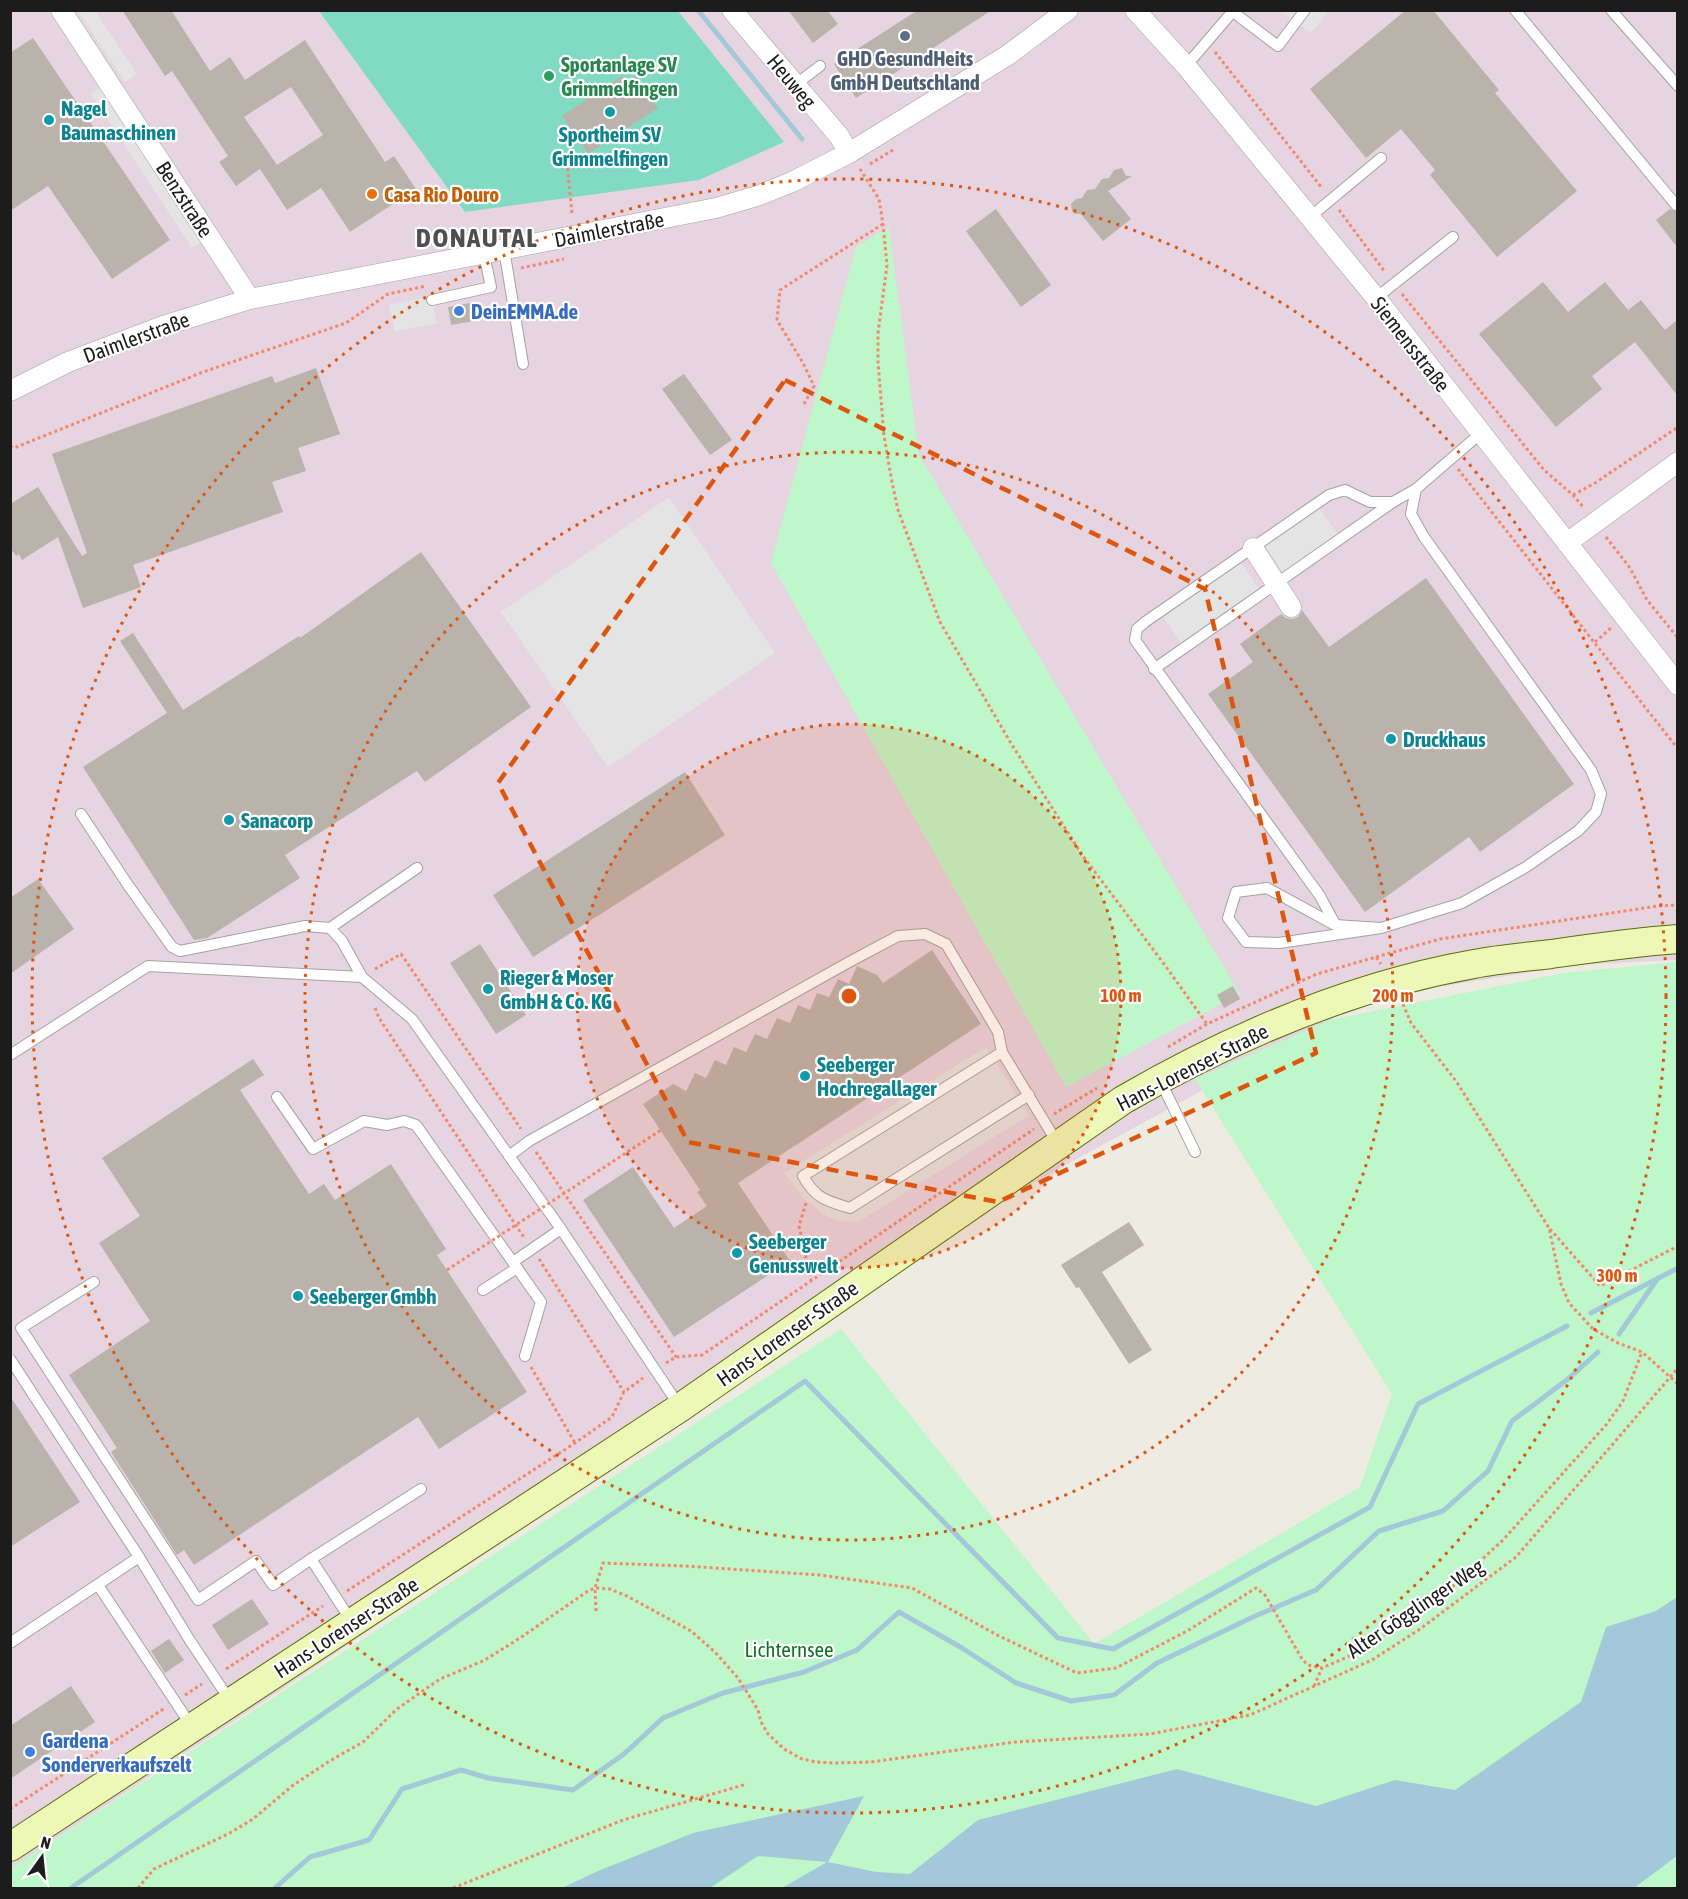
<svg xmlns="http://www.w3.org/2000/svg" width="1688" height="1899" font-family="'Asap Condensed',sans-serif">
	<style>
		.industrial { fill: #e6d4e1 }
		.park { fill: #bef7c9 }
		.pitch { fill: #81dbc2 }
		.parking { fill: #e4e4e4 }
		.water { fill: #a3c8da }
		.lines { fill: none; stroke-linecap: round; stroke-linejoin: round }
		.stream { stroke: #a3c8da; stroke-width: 5 }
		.building { fill: #bab3ab; fill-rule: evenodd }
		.lane-casing { stroke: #a3a3a3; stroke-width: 12 }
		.street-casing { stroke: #a3a3a3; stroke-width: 21 }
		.secondary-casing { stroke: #586f07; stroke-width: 30 }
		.path { stroke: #f6886a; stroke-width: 3; stroke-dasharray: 3 3; stroke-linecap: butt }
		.lane { stroke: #fff; stroke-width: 10 }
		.street { stroke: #fff; stroke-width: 20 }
		.secondary { stroke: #edf7b6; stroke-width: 28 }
		.path-bridge { stroke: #f6886a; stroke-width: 3; stroke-dasharray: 3 3; stroke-linecap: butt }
		.marked { fill: none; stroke: #de560d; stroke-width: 4.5; stroke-dasharray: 12 8; stroke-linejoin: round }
		.ring { fill: none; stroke: #de560d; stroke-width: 3; stroke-dasharray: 3 6 }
		.service-dot { fill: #5c6f8a; stroke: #fff; stroke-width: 2 }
		.leisure-dot { fill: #2e9e5b; stroke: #fff; stroke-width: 2 }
		.culture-dot { fill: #0f9aa8; stroke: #fff; stroke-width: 2 }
		.food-dot { fill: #e8710a; stroke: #fff; stroke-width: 2 }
		.shop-dot { fill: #3f7fe0; stroke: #fff; stroke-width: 2 }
		.labels { text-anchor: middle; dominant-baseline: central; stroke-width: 4.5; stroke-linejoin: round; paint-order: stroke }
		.service-label { font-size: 21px; font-weight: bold; fill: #4e5e75; stroke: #fff }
		.leisure-label { font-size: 21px; font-weight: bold; fill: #27864d; stroke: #fff; text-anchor: start }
		.street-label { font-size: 21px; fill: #1c1c1c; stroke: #fff }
		.culture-label { font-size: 21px; font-weight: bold; fill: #0d838f; stroke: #fff; text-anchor: start }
		.food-label { font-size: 21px; font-weight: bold; fill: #c56008; stroke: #fff; text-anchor: start }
		.shop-label { font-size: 21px; font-weight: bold; fill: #366cbe; stroke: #fff; text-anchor: start }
		.park-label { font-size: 21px; fill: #0e7622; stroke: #fff }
		.district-label { font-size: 27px; font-weight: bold; letter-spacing: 1.5px; fill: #4f4f4f; stroke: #fff }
		.centre { fill: #de560d; stroke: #fff; stroke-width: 3 }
		.ring-label { font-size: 18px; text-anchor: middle; font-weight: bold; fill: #de560d; stroke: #fff; stroke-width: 4.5; stroke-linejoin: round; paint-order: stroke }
	</style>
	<rect width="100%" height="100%" fill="#edebe2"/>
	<polygon class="industrial" points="11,11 1677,11 1677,960 1576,965 1373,997 1013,1194 284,1688 11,1868"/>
	<g class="park">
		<polygon points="889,227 919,455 1240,994 1066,1087 771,563 856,247"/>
		<polygon points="1677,962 1677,1888 11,1888 11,1868 841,1329 1094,1644 1360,1487 1392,1394 1195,1079 1330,1020 1564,973"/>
	</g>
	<polygon class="pitch" points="319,11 678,11 784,142 699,180 465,212"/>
	<g class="parking">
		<polygon points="78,11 95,11 137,74 125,82"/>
		<polygon points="1280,11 1328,11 1311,33"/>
		<polygon points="103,86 204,240 192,248 91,94"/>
		<polygon points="431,296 437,323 395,332 389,305"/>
		<polygon points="669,497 775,653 608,767 501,612"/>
		<polygon points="1316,504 1341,538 1286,577 1262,541"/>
		<polygon points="1238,558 1262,593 1184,648 1160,612"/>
		<polygon points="986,1047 1029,1115 858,1222 840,1221 824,1215 804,1199 784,1173"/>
	</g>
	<polygon class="water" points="1677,1597 1677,1856 1634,1888 782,1888 827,1862 758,1856 710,1888 562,1888 598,1871 693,1833 864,1796 828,1862 876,1872 910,1874 978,1820 1177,1769 1316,1806 1395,1780 1455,1790 1581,1702 1606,1627 1656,1611"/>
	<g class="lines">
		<g class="stream">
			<polyline points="698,10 802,139"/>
			<polyline points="1591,1313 1678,1268"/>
			<polyline points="1619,1334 1658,1278"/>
			<polyline points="71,1888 805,1381 1058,1638 1113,1649 1370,1507 1418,1404 1567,1326"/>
			<polyline points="275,1888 310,1857 369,1840 402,1789 461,1770 488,1778 573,1790 624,1754 663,1718 723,1693 804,1672 857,1650 899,1612 962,1648 1016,1683 1071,1701 1114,1695 1157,1663 1253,1617 1316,1590 1379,1531 1443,1511 1488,1471 1512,1421 1568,1379 1598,1352"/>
		</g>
	</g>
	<g class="building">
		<path d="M 122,10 L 171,10 L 210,71 L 230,57 L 245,80 L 305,40 L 385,162 L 394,156 L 416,189 L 350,232 L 321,188 L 287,210 L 260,169 L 236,186 L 219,162 L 228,156 L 172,71 L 165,76 ZM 291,87 L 323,135 L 277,165 L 244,117 Z"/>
		<polygon points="788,10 827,10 838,24 813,43"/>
		<polygon points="918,10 992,10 856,98 834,64"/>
		<polygon points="1406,10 1433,10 1499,90 1495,93 1577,191 1497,257 1430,175 1435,170 1401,129 1366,158 1310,89"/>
		<polygon points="33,38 170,240 112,279 48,186 10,211 10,53"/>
		<polygon points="636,75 658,108 588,154 562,116 622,76 626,82"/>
		<polygon points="1122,168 1126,176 1132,176 1108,191 1131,219 1103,241 1081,214 1075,214 1072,211 1071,204 1076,199 1082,198 1087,190 1095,189 1102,179 1109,178 1114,170"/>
		<polygon points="996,209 1051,285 1021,307 966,231"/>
		<polygon points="1670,209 1677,212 1677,247 1656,220"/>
		<polygon points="1543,282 1568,312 1605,282 1628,310 1641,300 1665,330 1677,320 1677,395 1635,342 1592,376 1602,389 1556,427 1479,334"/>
		<polygon points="470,303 474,321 451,325 448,307"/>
		<polygon points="316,368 340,434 298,448 306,471 272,482 283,512 133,565 141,587 83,608 58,537 22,560 19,554 16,556 10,548 10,504 38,487 82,556 87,553 52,454 272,376 275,383"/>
		<polygon points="684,374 732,440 710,455 662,389"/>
		<polygon points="421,552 531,707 425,782 417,771 285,855 300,878 207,938 194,940 83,767 167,713 120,641 133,633 183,710 299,636 300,638"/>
		<polygon points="1426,578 1574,784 1480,852 1469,837 1365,912 1208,694 1253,662 1240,644 1281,614 1286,618 1292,619 1298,617 1302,610 1329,647"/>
		<polygon points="685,772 725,835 533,957 493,895"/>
		<polygon points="38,879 74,929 10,974 10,898"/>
		<polygon points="480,944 526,1015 496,1034 450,963"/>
		<polygon points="932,950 981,1024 738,1183 790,1261 674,1337 583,1200 633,1167 674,1228 707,1206 697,1192 700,1190 643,1104 673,1084 686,1091 695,1073 706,1078 715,1060 726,1065 734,1047 746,1052 755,1034 767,1039 777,1018 790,1023 798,1005 810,1010 817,993 829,997 838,979 849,984 857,966 877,975 883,983"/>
		<polygon points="1233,986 1240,999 1224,1008 1217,995"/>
		<polygon points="253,1059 264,1075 240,1090 309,1194 324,1184 335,1200 391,1164 446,1249 437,1255 527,1392 439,1449 418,1417 194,1565 184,1550 177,1555 111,1452 117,1448 69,1375 150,1321 99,1243 140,1216 102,1158"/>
		<polygon points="1129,1222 1144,1245 1102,1272 1152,1350 1129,1364 1079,1287 1076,1288 1061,1265"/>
		<polygon points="10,1396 80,1502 10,1547"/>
		<polygon points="252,1599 269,1624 228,1650 212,1625"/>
		<polygon points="169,1639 184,1660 165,1673 151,1651"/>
		<polygon points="71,1686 95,1722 10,1779 10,1726"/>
	</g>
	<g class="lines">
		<g class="lane-casing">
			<g id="lane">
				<polyline points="1515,10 1676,205"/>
				<polyline points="1611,10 1678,86"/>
				<polyline points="1233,12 1278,46 1305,10"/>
				<polyline points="1186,66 1234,10"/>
				<polyline points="795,85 820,66"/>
				<polyline points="1310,217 1381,158"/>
				<polyline points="504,249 523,364"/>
				<polyline points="1376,298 1453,237"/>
				<polyline points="432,300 491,287 484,254"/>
				<polyline points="1154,669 1393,502 1416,489"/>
				<polyline points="81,814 128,885 172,947 180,951 305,926 330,928 342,941 362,977 412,1019 561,1229 680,1407"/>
				<polyline points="1335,924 1320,896 1135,640 1137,629 1145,622 1329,495 1345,490 1370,502 1393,502"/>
				<polyline points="330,928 417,868"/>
				<polyline points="1381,928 1279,943 1246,942 1228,918 1236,892 1267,888 1335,925 1381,928 1462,903 1526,867 1578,831 1596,812 1601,794 1591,770 1424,537 1411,514 1416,489 1481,433"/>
				<path d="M 1002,1052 L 803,1176 C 815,1198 826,1201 850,1208 L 1029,1095"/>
				<polyline points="10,1055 148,966 362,977"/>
				<polyline points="1161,1082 1195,1152"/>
				<polyline points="277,1097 313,1149 364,1121 387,1125 404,1121 416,1125 541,1302 525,1356"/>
				<polyline points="509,1156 529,1141 851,961 898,936 925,934 946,944 998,1032 1002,1052 1058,1144"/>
				<polyline points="513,1262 561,1229"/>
				<polyline points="94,1282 21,1328 198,1600 256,1561 273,1585 311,1559"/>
				<polyline points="483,1290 517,1268"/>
				<polyline points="10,1359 139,1557 10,1643"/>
				<polyline points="139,1557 189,1639 231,1702"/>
				<polyline points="98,1585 192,1727"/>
				<polyline points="352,1622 311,1559 421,1489"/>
			</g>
		</g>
		<g class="street-casing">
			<g id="street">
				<polyline points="61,10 250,299"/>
				<polyline points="732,10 839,136 849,153"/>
				<polyline points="1135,10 1186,66 1376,298 1678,685"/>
				<polyline points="10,391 68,362 163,326 250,299 716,208 757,196 792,182 849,153 1008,55 1068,10"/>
				<polyline points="1567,543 1678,462"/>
				<polyline points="1253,548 1291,607"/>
			</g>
		</g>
		<g class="secondary-casing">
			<path id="secondary" d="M 10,1847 L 681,1407 L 1123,1100 C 1232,1037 1350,986 1474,964 C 1499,959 1525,957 1551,954 C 1593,948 1635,942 1678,939"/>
		</g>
		<g class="path">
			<polyline points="1215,52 1322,188"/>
			<polyline points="870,164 893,150"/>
			<polyline points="860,169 879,199 883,224 887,265 878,333 878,362 884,436 892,482 898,510 940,622 1012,745 1083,856 1164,964 1207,1024"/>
			<polyline points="1339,210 1385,272"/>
			<polyline points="572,213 567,163 574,134"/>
			<polyline points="521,268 564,259"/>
			<polyline points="1402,294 1544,470 1573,495 1584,508"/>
			<polyline points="804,404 814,386 803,363 777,320 780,290 883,224"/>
			<polyline points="10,446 14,448 203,372 346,323 388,294 426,286"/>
			<polyline points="1458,469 1678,749"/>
			<polyline points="1573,495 1595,483 1678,427"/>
			<polyline points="1606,537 1630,568 1647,600 1678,638"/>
			<polyline points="1595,642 1612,627"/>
			<polyline points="1376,957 1440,939 1658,906 1678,905"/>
			<polyline points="375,969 401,954 521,1129"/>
			<polyline points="1403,1004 1411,1023 1456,1081 1549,1228 1561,1284 1569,1303 1593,1329 1618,1343 1642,1352 1678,1384"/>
			<polyline points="375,1008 379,1018 525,1239"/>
			<polyline points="1168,1047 1207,1024 1317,974 1376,957 1381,964"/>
			<polyline points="1054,1114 1097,1088"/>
			<polyline points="536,1152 676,1357"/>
			<polyline points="806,1203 799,1226 811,1280"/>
			<polyline points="1550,1229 1600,1286 1678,1246"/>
			<polyline points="539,1259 624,1392"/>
			<polyline points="666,1363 676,1357 702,1355 1034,1129"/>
			<polyline points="531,1367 575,1443"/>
			<polyline points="347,1591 575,1443 612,1417 624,1392 643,1378"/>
			<polyline points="596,1611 595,1588 603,1563 685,1566 820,1575 912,1588 999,1636 1077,1673 1116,1668 1187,1631 1256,1588 1265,1595 1302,1659 1308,1665 1322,1668 1352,1655 1386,1634 1452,1587 1503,1540 1606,1425 1623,1401 1642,1352"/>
			<polyline points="226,1669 323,1606"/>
			<polyline points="1314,1686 1322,1668"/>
			<polyline points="185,1695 202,1684"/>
			<polyline points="10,1809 165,1708"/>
			<polyline points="138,1888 154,1869 228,1834 253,1819 292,1786 328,1762 363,1742 397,1709 440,1679 485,1660 523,1636 588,1591 595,1588 610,1589 627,1596 691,1631 715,1652 738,1678 758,1710 761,1722 768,1734 784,1749 802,1759 816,1762 834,1763 871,1762 1015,1742 1150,1734 1250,1715 1372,1660 1420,1629 1516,1557 1678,1368"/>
			<polyline points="453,1888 623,1820 747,1784"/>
		</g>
		<use href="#lane" class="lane"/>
		<use href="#street" class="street"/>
		<use href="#secondary" class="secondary"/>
		<polyline class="path-bridge" points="447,1270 661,1130"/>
	</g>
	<path class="marked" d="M 785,380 L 1205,589 L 1316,1053 L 998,1202 L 688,1142 L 498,783 Z"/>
	<circle cx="849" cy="996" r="272" fill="#de560d" fill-opacity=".12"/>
	<g class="ring">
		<circle cx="849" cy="996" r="272"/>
		<circle cx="849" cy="996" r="544"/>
		<circle cx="849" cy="996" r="817"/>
	</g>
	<circle class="service-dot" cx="905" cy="36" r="6"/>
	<circle class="leisure-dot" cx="549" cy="76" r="6"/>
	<g class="culture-dot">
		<circle cx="610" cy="112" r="6"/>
		<circle cx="49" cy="120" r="6"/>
		<circle cx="1391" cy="739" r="6"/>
		<circle cx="229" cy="820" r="6"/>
		<circle cx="488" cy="989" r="6"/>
		<circle cx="805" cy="1076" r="6"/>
		<circle cx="737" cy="1253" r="6"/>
		<circle cx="298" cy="1296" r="6"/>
	</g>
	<circle class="food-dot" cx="372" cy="194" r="6"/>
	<g class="shop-dot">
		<circle cx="459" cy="311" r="6"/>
		<circle cx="30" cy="1752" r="6"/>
	</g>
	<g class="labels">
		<g class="service-label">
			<text x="905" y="58">GHD GesundHeits<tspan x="905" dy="24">GmbH Deutschland</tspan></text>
		</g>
		<g class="leisure-label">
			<text x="561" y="64">Sportanlage SV<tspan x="561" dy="24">Grimmelfingen</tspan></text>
		</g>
		<g class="street-label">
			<text transform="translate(792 81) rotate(50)">Heuweg</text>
			<text transform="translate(185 199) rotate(57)">Benzstraße</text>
			<text transform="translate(609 229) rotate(-11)">Daimlerstraße</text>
			<text transform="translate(136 337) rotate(-20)">Daimlerstraße</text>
			<text transform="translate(1411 344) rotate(52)">Siemensstraße</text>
			<text transform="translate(1192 1067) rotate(-27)">Hans-Lorenser-Straße</text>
			<text transform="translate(787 1333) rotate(-35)">Hans-Lorenser-Straße</text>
			<text transform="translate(1415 1608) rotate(-34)">Alter Gögglinger Weg</text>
			<text transform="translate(346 1627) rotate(-33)">Hans-Lorenser-Straße</text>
		</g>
		<g class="culture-label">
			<text x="61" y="108">Nagel<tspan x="61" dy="24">Baumaschinen</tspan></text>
			<text x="610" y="134" text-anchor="middle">Sportheim SV<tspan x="610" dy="24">Grimmelfingen</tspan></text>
			<text x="1403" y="739">Druckhaus</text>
			<text x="241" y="820">Sanacorp</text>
			<text x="500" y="977">Rieger &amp; Moser<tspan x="500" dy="24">GmbH &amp; Co. KG</tspan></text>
			<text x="817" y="1064">Seeberger<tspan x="817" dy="24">Hochregallager</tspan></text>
			<text x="749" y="1241">Seeberger<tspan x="749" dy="24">Genusswelt</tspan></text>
			<text x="310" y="1296">Seeberger Gmbh</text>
		</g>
		<g class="food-label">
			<text x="384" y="194">Casa Rio Douro</text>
		</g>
		<g class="shop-label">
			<text x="471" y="311">DeinEMMA.de</text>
			<text x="42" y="1740">Gardena<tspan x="42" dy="24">Sonderverkaufszelt</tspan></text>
		</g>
		<g class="park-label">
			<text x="789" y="1649">Lichternsee</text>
		</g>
		<g class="district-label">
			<text x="477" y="237">DONAUTAL</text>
		</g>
	</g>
	<circle cx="849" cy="996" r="9" class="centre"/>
	<g class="ring-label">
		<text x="1121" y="1002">100 m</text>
		<text x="1393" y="1002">200 m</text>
		<text x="1617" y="1282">300 m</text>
	</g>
	<rect width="1688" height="1899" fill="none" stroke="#1c1c1c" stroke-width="24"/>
	<g transform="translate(42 1857) rotate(15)" stroke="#ffffff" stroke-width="4.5" paint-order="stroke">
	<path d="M0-4.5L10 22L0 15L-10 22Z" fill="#1c1c1c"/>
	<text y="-9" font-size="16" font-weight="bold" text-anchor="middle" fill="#1c1c1c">N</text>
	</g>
</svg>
